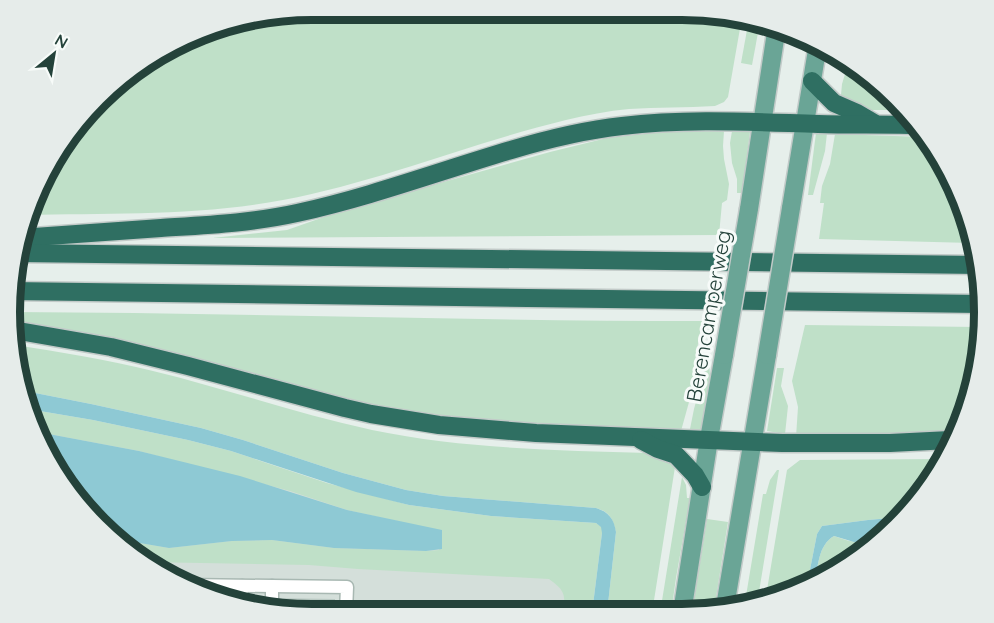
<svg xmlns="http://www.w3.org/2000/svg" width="994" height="623" font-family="Quicksand,sans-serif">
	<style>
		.built { fill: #d4dfda }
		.green { fill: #bfe0c8 }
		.water { fill: #8ec9d4 }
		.building { fill: #bbcac4 }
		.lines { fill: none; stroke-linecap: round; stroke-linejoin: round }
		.lane-casing { stroke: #a8b8b2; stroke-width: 15 }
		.primary-casing { stroke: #c2cac8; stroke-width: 21 }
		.highway-casing { stroke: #c2cac8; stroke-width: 21 }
		.lane { stroke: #fff; stroke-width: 12 }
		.primary { stroke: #6aa596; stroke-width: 18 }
		.highway { stroke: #2f6f62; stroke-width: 18 }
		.primary-bridge-casing { stroke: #c2cac8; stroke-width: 21; stroke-linecap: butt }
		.primary-bridge { stroke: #6aa596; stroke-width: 18 }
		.labels { text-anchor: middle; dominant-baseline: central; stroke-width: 6; stroke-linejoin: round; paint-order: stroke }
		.street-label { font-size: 21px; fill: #24423a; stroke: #f7fbf9 }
		.rim { fill: none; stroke: #24423a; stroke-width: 8 }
	</style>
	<rect width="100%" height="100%" fill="#e6efeb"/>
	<polygon class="built" points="33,420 330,495 588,537 583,613 272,611 195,591 127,551 60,480"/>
	<g class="green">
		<path d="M 312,9 L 722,12 L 742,17 L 728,97 L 724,102 L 715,106 C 686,108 657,107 629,109 C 608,111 586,115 566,120 C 471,143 379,182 283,200 C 198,216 111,213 25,215 L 72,127 L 143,60 L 215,25 Z"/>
		<polygon points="749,19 760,22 752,65 741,63"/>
		<polygon points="849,61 867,72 901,110 870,110 852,105 841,95 842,84"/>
		<polygon points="720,130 724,131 723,146 724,159 729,184 727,200 722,203 719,235 212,238 287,230 341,211 550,152 607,138 663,132"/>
		<polygon points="732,131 750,132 742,193 737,193 737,179 732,163 730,143"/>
		<polygon points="816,133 827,133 825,151 813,195 808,195"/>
		<polygon points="835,134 924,137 945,161 972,243 819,239 824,203 820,203 822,186 830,164"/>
		<path d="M 12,312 C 242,313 472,321 702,321 L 695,361 L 697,363 L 694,384 L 681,431 L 527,428 L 392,411 L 13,323 Z"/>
		<polygon points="805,325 979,327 975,390 952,435 796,437 798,407 792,381"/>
		<path d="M 15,345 C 61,352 108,360 153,371 C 227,389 298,414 372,430 C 463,449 556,450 648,453 L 665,459 L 675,467 L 652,613 L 607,613 L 616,532 C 613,519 610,512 596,508 L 443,496 L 406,490 L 343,473 L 243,440 L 201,428 L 91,404 L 20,390 Z"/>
		<polygon points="707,362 709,363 710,375 701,433 692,432 690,429 694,409"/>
		<polygon points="777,368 784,368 781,386 788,406 785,434 767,431"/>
		<path d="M 28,409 L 93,420 L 188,440 L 231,451 L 327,483 L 409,505 L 491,516 L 596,523 L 602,527 L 602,533 L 592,613 L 564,613 C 565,593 565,591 549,579 L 358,569 L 309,565 L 146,562 L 127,551 L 116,539 L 169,548 L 232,541 L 272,540 L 334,548 L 426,551 L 439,550 L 442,531 L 347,510 L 290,491 L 139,451 L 38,432 Z"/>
		<polygon points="940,459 922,496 902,517 868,520 822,526 817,534 807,585 766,596 787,470 800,460"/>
		<polygon points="777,470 779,470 758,598 745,602 763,494 766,494 770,480"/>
		<polygon points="682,477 686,485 687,498 690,498 689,504 676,578 671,613 660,613"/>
		<polygon points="707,519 728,522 714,610 703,613 692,613"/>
		<path d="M 834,536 L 849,541 L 864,542 L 880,540 L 815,583 C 818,567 818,545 834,536 Z"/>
	</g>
	<g class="water">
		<path d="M 20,390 L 91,404 L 201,428 L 243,440 L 343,473 L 406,490 L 443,496 L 596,508 C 609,512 614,519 616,532 L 607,613 L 592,613 L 602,533 L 601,527 L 596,523 L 491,516 L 409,505 L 356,492 L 231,451 L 188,440 L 93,420 L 28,409 Z"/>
		<polygon points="38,432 139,451 240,476 347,510 442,530 442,549 426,551 334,548 272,540 232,541 169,548 116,539 60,480"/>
		<path d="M 902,517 L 880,540 L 854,542 L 834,536 C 818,545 818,567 815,583 L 807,585 L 817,534 L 822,526 L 868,520 Z"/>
	</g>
	<polygon class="building" points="277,598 335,599 335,612 277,611"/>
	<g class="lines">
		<g class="lane-casing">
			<g id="lane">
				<polyline points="185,585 347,587 346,612"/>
				<polyline points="241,603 242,586"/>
				<polyline points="272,611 272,586"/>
			</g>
		</g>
		<g class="primary-casing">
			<g id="primary">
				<polyline points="791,208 818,44"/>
				<polyline points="749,209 777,26"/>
				<polyline points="725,607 767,355"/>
				<polyline points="682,613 709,439 724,355"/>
			</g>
		</g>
		<g class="highway-casing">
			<g id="highway">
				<polyline points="812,81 834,103 857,113 874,123"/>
				<path d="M 20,238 C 67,235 114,231 161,228 C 207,225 252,223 297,213 C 370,197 440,171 511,150 C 548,139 585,130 622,126 C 688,118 752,122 818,124 C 850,125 882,124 914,125"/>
				<polyline points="17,253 980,265"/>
				<polyline points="10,291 980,304"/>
				<polyline points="13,330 111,347 188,366 345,408 371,414 439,425 536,433 782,443 890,443 950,440"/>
				<polyline points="641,440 658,449 676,455 695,475 702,487"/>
			</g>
		</g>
		<use href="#lane" class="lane"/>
		<use href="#primary" class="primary"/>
		<use href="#highway" class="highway"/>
		<g class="primary-bridge-casing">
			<g id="primary-bridge">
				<polyline points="724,355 749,209"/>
				<polyline points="767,355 791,208"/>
			</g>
		</g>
		<use href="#primary-bridge" class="primary-bridge"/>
	</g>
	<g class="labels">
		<g class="street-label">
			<text transform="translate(708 316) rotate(-80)">Berencamperweg</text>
		</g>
	</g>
	<path d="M0 0H994V623H0ZM312 20H682A292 292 0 0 1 974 312V312A292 292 0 0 1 682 604H312A292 292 0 0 1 20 312V312A292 292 0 0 1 312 20Z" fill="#e6ecea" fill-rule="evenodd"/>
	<path class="rim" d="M312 20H682A292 292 0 0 1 974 312V312A292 292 0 0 1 682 604H312A292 292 0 0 1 20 312V312A292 292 0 0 1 312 20Z"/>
	<g transform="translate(54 54) rotate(30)" stroke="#f7fbf9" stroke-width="4.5" paint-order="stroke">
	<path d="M0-4.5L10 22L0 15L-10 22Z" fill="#24423a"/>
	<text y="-9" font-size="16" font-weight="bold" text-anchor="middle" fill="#24423a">N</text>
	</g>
</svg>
